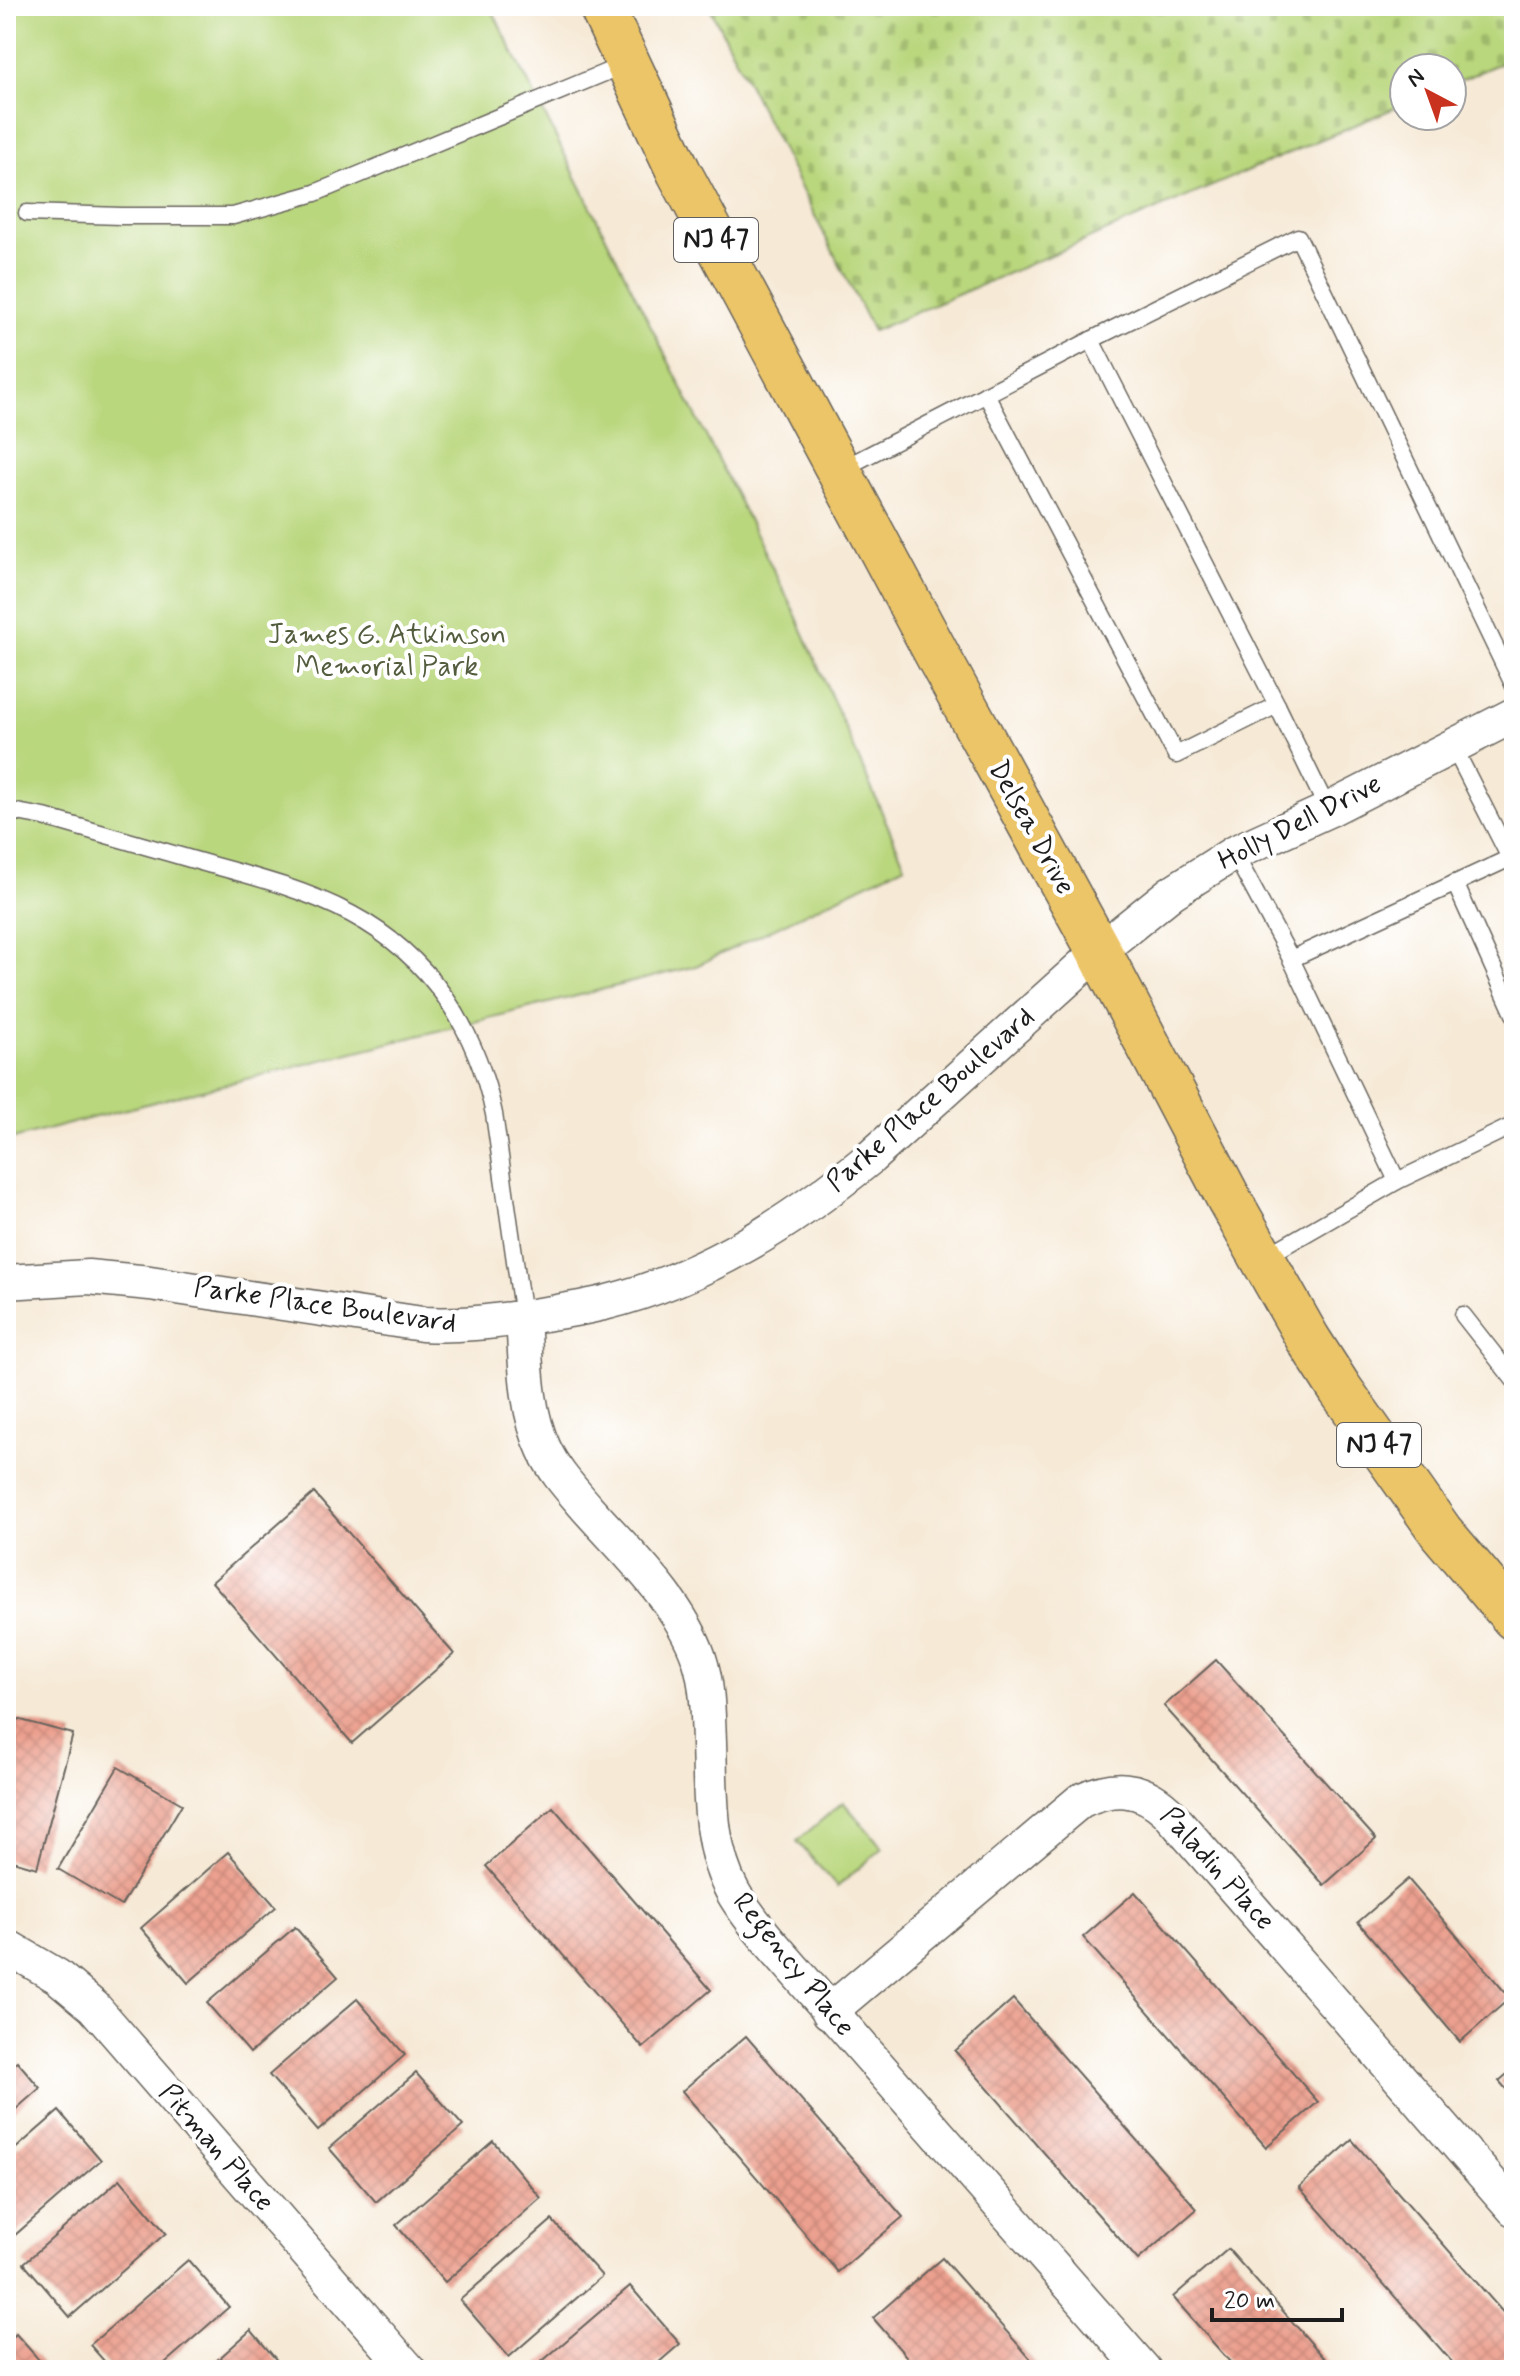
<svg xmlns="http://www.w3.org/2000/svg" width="1520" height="2376" font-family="Mynerve,sans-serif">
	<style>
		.green { fill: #b9d77d; stroke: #6a7a4c; stroke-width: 2 }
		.cemetery { fill: url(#cemetery-stones); stroke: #6a7a4c; stroke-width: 2 }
		.building { fill: url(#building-cross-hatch) }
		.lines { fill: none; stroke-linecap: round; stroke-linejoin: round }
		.service-casing { stroke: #68645d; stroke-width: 19 }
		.minor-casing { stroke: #68645d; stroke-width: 37 }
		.primary-casing { stroke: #68645d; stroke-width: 47 }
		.service { stroke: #fff; stroke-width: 16 }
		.minor { stroke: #fff; stroke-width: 34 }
		.primary { stroke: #ecc569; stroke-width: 44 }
		.labels { text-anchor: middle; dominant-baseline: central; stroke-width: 8; stroke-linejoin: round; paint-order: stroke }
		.shield { fill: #fff; stroke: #606060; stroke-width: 2 }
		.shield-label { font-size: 26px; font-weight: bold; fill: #1c1c1c }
		.park-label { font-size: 28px; fill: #535d3e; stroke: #fff }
		.street-label { font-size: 28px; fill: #1c1c1c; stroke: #fff }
	</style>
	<defs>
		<pattern id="cemetery-stones" width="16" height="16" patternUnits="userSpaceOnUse" patternTransform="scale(2)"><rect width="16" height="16" fill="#b9d77d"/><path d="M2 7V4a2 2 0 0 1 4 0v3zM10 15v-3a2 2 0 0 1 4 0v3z" fill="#9eb86b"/></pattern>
		<pattern id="building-cross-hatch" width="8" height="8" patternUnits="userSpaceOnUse" patternTransform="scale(2)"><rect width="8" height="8" fill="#eca08f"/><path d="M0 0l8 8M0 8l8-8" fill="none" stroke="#ca897b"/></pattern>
	</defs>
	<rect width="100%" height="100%" fill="#fff"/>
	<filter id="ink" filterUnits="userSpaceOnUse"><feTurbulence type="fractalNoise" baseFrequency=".0125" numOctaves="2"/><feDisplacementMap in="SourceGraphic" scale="16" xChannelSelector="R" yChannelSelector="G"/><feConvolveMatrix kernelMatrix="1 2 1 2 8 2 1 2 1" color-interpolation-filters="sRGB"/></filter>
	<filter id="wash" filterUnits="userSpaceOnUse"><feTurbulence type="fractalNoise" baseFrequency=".006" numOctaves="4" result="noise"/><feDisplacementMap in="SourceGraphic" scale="32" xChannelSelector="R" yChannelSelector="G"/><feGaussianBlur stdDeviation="1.8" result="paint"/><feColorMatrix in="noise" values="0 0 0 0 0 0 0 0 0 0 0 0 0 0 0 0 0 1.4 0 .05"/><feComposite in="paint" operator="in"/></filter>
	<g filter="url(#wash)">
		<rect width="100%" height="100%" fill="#f6e9d5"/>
		<g class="green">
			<polygon points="6,6 490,6 794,611 905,865 696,966 99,1116 6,1141"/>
			<polygon points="843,1802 883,1848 837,1887 797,1841"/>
		</g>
		<polygon class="cemetery" points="709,6 1514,6 1514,57 1452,84 1452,68 1404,68 1404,104 873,331"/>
		<g id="blocks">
			<g class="building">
				<polygon points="314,1493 454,1654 352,1743 212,1582"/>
				<polygon points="1216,1660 1376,1839 1324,1885 1164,1706"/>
				<polygon points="6,1716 73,1734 37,1868 6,1859"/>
				<polygon points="118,1767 182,1804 121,1906 58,1869"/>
				<polygon points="553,1807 711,1990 643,2048 486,1866"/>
				<polygon points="228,1852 276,1907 188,1983 141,1928"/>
				<polygon points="1408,1879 1510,1998 1460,2042 1358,1922"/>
				<polygon points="1135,1892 1318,2102 1266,2147 1083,1937"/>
				<polygon points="295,1927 338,1977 250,2053 207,2003"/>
				<polygon points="357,1999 405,2055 318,2131 269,2075"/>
				<polygon points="1013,1999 1197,2209 1138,2260 955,2051"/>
				<polygon points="746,2036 903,2217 838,2272 682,2091"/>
				<polygon points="17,2061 40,2088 6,2118 6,2071"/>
				<polygon points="1514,2068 1514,2098 1499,2081"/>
				<polygon points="416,2073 463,2126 376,2202 329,2148"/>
				<polygon points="59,2111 101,2160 15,2235 6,2225 6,2157"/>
				<polygon points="1352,2140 1514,2325 1514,2361 1504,2370 1459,2370 1299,2187"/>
				<polygon points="493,2141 541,2198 445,2282 396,2225"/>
				<polygon points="120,2179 166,2233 70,2317 24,2263"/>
				<polygon points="552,2220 602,2276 509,2357 460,2300"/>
				<polygon points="1228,2249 1335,2370 1237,2370 1186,2312 1173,2297"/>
				<polygon points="942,2258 1036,2365 1040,2370 918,2370 873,2318"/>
				<polygon points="188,2260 229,2307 157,2370 112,2370 90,2345"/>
				<polygon points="630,2286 680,2344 650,2370 532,2370"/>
				<polygon points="251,2330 285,2370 206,2370"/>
				<polygon points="16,2334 48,2370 6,2370 6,2343"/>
			</g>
		</g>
	</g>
	<g filter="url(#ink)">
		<use href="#blocks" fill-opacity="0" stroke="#68645d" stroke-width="2"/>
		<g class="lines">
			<g class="service-casing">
				<g id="service">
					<polyline points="27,213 121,216 233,216 315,193 626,64"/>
					<polyline points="1091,340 1277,705"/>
					<polyline points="986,394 1176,755 1277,705 1328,810"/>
					<polyline points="840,470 1091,340 1298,237 1514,686"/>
					<polyline points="1453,746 1510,858 1514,855"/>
					<path d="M 6,810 L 44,817 C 98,833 153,848 208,864 C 256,877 306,890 351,914 C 430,956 476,1028 494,1114 L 523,1317"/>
					<polyline points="1234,853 1291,959 1397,1181"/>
					<polyline points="1455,883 1514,1014"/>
					<polyline points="1291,959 1510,858"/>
					<polyline points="1265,1257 1397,1181 1514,1125"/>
					<polyline points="1463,1315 1514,1380"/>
				</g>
			</g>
			<g class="minor-casing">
				<g id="minor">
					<path d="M 6,1282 L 88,1277 L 150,1283 L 422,1324 C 458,1326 491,1322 526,1317 C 552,1313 578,1309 604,1303 C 705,1278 792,1222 871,1157 L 1099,951 L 1171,893 L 1234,853 L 1328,810 L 1514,715"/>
					<path d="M 523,1317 C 526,1360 525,1409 544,1449 C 554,1471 571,1489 587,1508 C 627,1553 679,1600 699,1658 C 708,1685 708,1715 709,1743 C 711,1793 708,1847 733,1892 C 743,1910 756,1925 769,1941 L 1144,2370"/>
					<polyline points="6,1946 57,1976 94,2007 409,2370"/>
					<path d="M 829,2012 L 1080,1801 C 1113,1785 1140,1786 1167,1811 L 1514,2209"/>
				</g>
			</g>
			<g class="primary-casing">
				<polyline id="primary" points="601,6 679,172 940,660 1099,951 1230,1201 1308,1339 1340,1389 1441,1532 1514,1618"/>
			</g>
			<use href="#service" class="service"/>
			<use href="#minor" class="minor"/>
			<use href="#primary" class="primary"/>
		</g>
	</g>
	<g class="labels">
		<g class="shield">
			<rect x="674" y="218" width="84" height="44" rx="6"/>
			<rect x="1337" y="1423" width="84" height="44" rx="6"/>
		</g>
		<g class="shield-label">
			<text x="716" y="240">NJ 47</text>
			<text x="1379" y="1445">NJ 47</text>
		</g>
		<g class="park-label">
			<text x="387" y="635">James G. Atkinson<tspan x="387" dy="32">Memorial Park</tspan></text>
		</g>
		<g class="street-label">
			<text transform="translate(1300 823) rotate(-27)">Holly Dell Drive</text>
			<text transform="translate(1031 828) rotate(61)">Delsea Drive</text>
			<text transform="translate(931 1100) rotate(-41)">Parke Place Boulevard</text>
			<text transform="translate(325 1306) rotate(8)">Parke Place Boulevard</text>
			<text transform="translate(1217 1869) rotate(48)">Paladin Place</text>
			<text transform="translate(793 1965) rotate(51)">Regency Place</text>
			<text transform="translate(216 2148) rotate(49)">Pitman Place</text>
		</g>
	</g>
	<rect width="1520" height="2376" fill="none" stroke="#fff" stroke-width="32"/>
	<g transform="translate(1428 92) rotate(319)"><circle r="38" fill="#ffffff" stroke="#a4a4a4" stroke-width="2"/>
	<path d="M0-6L14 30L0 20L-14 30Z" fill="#c8321e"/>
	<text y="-12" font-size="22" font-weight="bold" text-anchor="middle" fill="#1c1c1c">N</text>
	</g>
	<path d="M1212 2308v12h130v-12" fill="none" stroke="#1c1c1c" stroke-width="4"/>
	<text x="1224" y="2308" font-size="24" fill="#1c1c1c" stroke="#ffffff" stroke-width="6" paint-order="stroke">20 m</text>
</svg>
